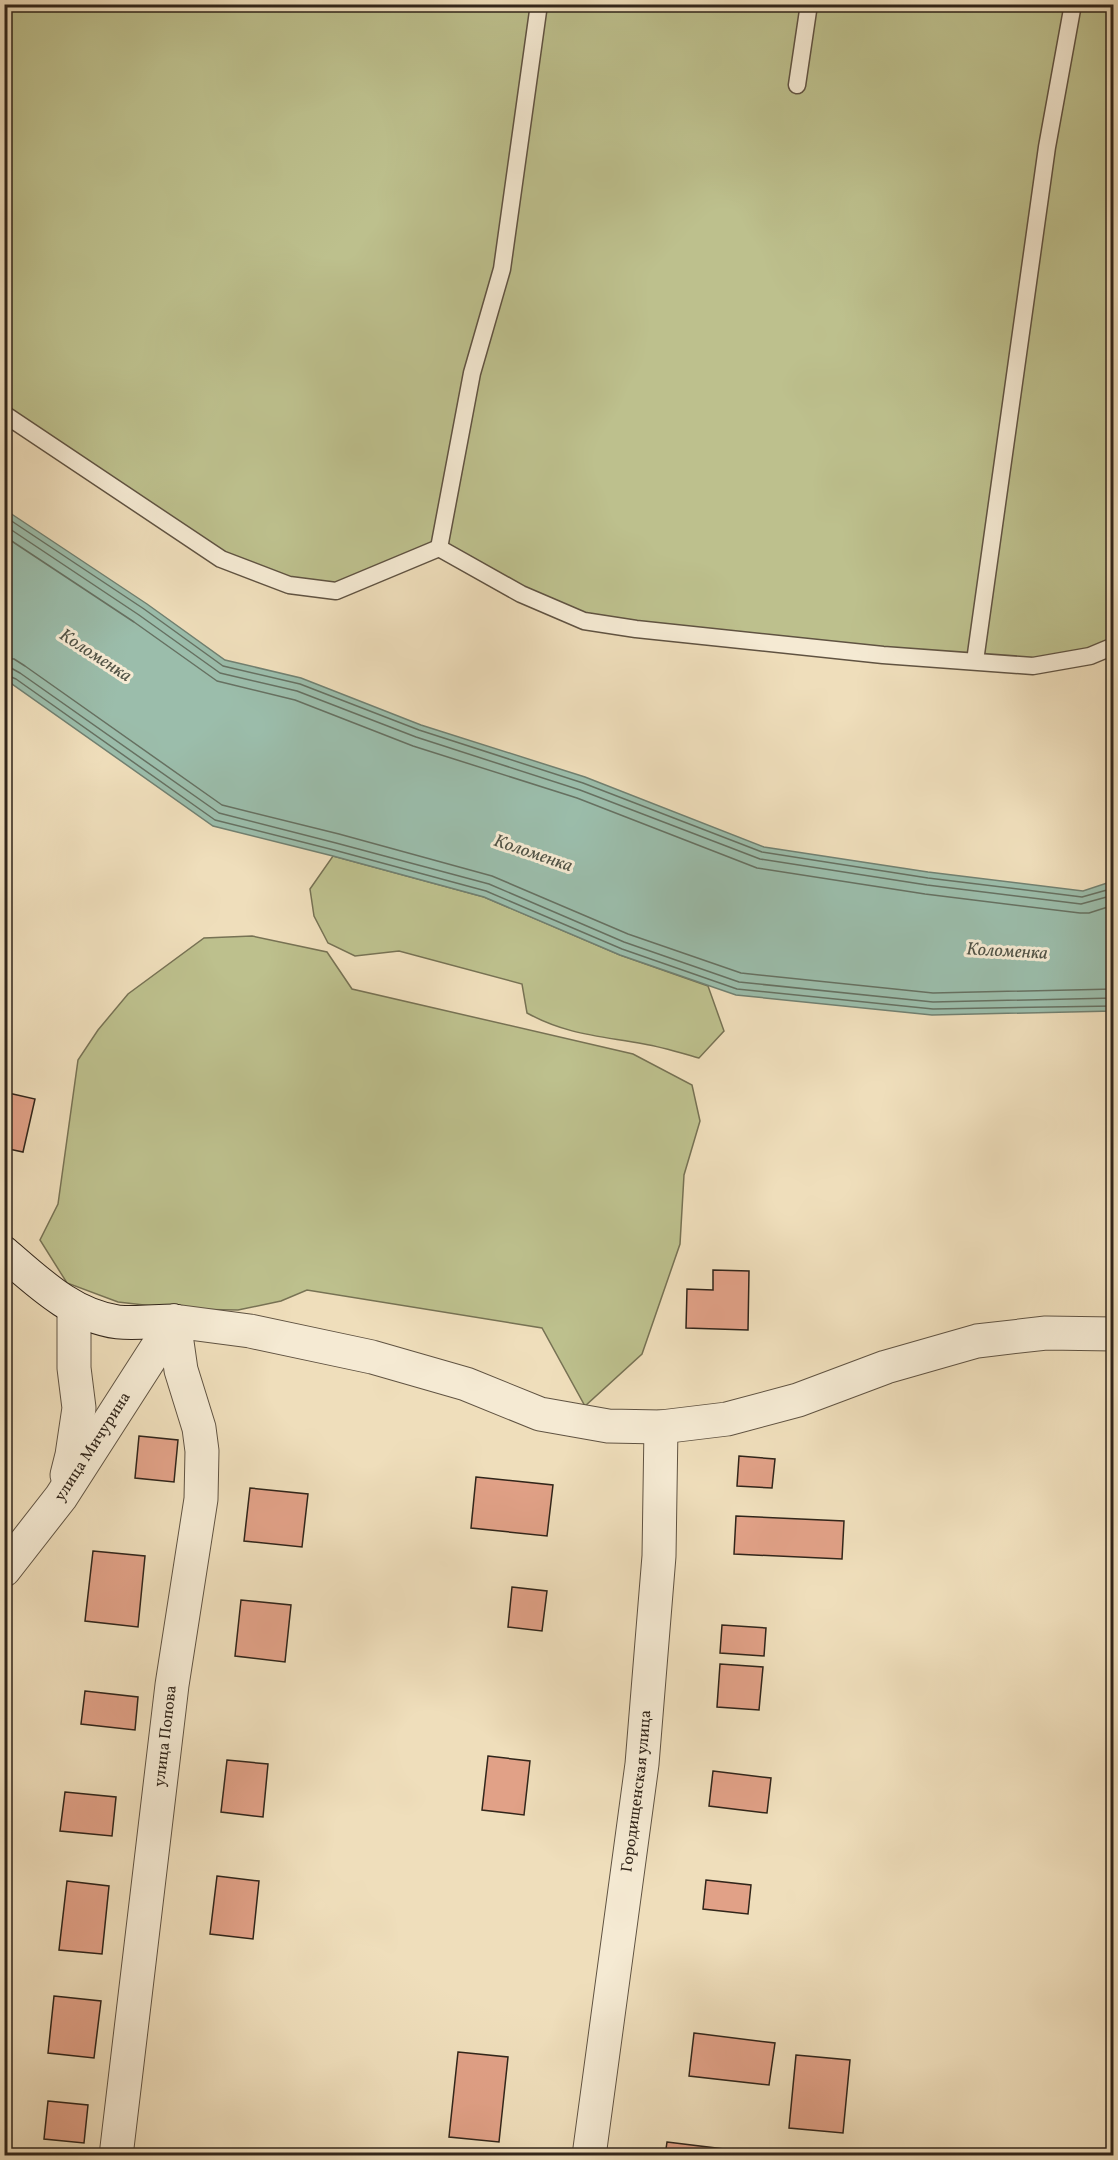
<svg xmlns="http://www.w3.org/2000/svg" width="1118" height="2160" font-family="Vollkorn,serif">
	<style>
		.green { fill: #bdc08d; stroke: #777254; stroke-width: 1.5 }
		.water { fill: #9bbdab; stroke: #718071; stroke-width: 1.5 }
		.lines { fill: none; stroke-linecap: round; stroke-linejoin: round }
		.shore { stroke: #667162; stroke-width: 1.5 }
		.building { fill: #e1a187; stroke: #31251a; stroke-width: 1.5 }
		.lane-casing { stroke: #605342; stroke-width: 19 }
		.street-casing { stroke: #605342; stroke-width: 35 }
		.secondary-casing { stroke: #31251a; stroke-width: 35 }
		.lane { stroke: #f5ead3; stroke-width: 16 }
		.street { stroke: #f5ead3; stroke-width: 33 }
		.secondary { stroke: #f5ead3; stroke-width: 33 }
		.labels { text-anchor: middle; dominant-baseline: central; stroke-width: 6; stroke-linejoin: round; paint-order: stroke }
		.street-label { font-size: 16px; fill: #31251a; stroke: #f5ead3 }
		.water-label { font-size: 18px; font-style: italic; fill: #515346; stroke: #f5ead3 }
	</style>
	<rect width="100%" height="100%" fill="#efdebb"/>
	<filter id="stains"><feTurbulence type="fractalNoise" baseFrequency=".00333" numOctaves="4"/><feColorMatrix values="0 0 0 0 .2 0 0 0 0 .09 0 0 0 0 .02 0 0 0 .5 -.17"/></filter>
	<radialGradient id="worn" r=".72"><stop offset=".6" stop-color="#630" stop-opacity="0"/><stop offset="1" stop-color="#630" stop-opacity=".3"/></radialGradient>
	<g class="green">
		<polygon points="4,5 1113,5 1113,646 1033,666 584,621 439,548 336,591 221,559 5,414"/>
		<path d="M 333,856 L 484,897 L 620,955 L 708,986 L 724,1031 L 699,1058 C 681,1053 662,1047 644,1044 C 601,1036 567,1035 527,1013 L 522,984 L 399,951 L 355,956 L 328,943 L 314,916 L 310,889 Z"/>
		<polygon points="252,936 327,952 352,989 633,1054 692,1085 700,1121 684,1175 680,1244 642,1354 585,1406 542,1328 307,1290 281,1301 238,1310 179,1309 118,1302 67,1283 40,1240 58,1204 78,1060 98,1030 128,994 204,938"/>
	</g>
	<polygon class="water" points="4,509 147,604 225,660 301,678 421,725 585,777 764,847 928,872 1083,891 1113,881 1113,1011 932,1015 736,995 620,955 484,897 333,856 213,826 5,679"/>
	<g class="lines">
		<g class="shore">
			<polyline points="4,516 144,609 223,666 300,684 419,730 583,783 762,852 928,878 1082,897 1114,888"/>
			<polyline points="4,525 139,615 220,673 297,691 416,737 580,790 760,859 927,885 1081,904 1114,895"/>
			<polyline points="4,536 134,622 217,681 295,700 413,746 577,798 757,868 925,894 1080,913 1089,913 1114,905"/>
			<polyline points="4,658 14,659 25,666 222,805 339,834 492,876 628,934 741,973 933,993 1114,989"/>
			<polyline points="4,667 11,668 20,673 219,813 336,843 489,884 624,942 739,982 933,1002 1114,998"/>
			<polyline points="4,674 16,679 215,820 334,850 486,891 622,949 737,989 933,1009 1114,1006"/>
		</g>
	</g>
	<g class="building">
		<polygon points="4,1092 35,1099 23,1152 4,1148"/>
		<polygon points="713,1270 749,1271 748,1330 686,1328 687,1289 713,1290"/>
		<polygon points="139,1436 178,1440 174,1482 135,1478"/>
		<polygon points="739,1456 775,1459 772,1488 737,1486"/>
		<polygon points="476,1477 553,1485 547,1536 471,1528"/>
		<polygon points="250,1488 308,1494 302,1547 244,1541"/>
		<polygon points="736,1516 844,1521 842,1559 734,1554"/>
		<polygon points="93,1551 145,1556 138,1627 85,1621"/>
		<polygon points="512,1587 547,1591 542,1631 508,1627"/>
		<polygon points="241,1600 291,1605 285,1662 235,1656"/>
		<polygon points="722,1625 766,1628 764,1656 720,1653"/>
		<polygon points="720,1664 763,1667 759,1710 717,1707"/>
		<polygon points="85,1691 138,1697 135,1730 81,1724"/>
		<polygon points="488,1756 530,1761 524,1815 482,1810"/>
		<polygon points="227,1760 268,1764 263,1817 221,1812"/>
		<polygon points="713,1771 771,1778 767,1813 709,1806"/>
		<polygon points="65,1792 116,1797 112,1836 60,1831"/>
		<polygon points="217,1876 259,1881 253,1939 210,1934"/>
		<polygon points="706,1880 751,1885 748,1914 703,1909"/>
		<polygon points="67,1881 109,1886 102,1954 59,1950"/>
		<polygon points="54,1996 101,2001 94,2058 48,2053"/>
		<polygon points="694,2033 775,2043 769,2085 689,2076"/>
		<polygon points="458,2052 508,2057 499,2142 449,2137"/>
		<polygon points="796,2055 850,2060 843,2133 789,2128"/>
		<polygon points="48,2101 88,2105 84,2143 44,2139"/>
		<polygon points="667,2142 724,2149 723,2156 665,2156"/>
	</g>
	<g class="lines">
		<g class="lane-casing">
			<g id="lane">
				<polyline points="797,85 809,4"/>
				<polyline points="4,414 221,559 289,585 336,591 439,548 521,594 584,621 636,629 883,655 1033,666 1090,656 1114,646"/>
				<polyline points="439,548 472,373 502,269 539,4"/>
				<polyline points="975,661 1047,147 1073,4"/>
			</g>
		</g>
		<g class="street-casing">
			<g id="street">
				<polyline points="174,1321 250,1331 372,1357 466,1384 540,1414 608,1426 661,1427 727,1419 798,1400 886,1367 977,1341 1046,1333 1114,1334"/>
				<polyline points="67,1475 72,1455 79,1408 74,1368 74,1309"/>
				<path id="s1" d="M 4,1570 L 61,1497 L 174,1321"/>
				<path id="s2" d="M 116,2156 L 172,1685 L 201,1499 L 202,1451 L 199,1428 L 181,1370 L 174,1321"/>
				<path id="s3" d="M 589,2156 L 642,1764 L 659,1556 L 661,1427"/>
			</g>
		</g>
		<g class="secondary-casing">
			<path id="secondary" d="M 4,1253 C 38,1282 72,1316 118,1322 C 136,1324 156,1321 174,1321"/>
		</g>
		<use href="#lane" class="lane"/>
		<use href="#street" class="street"/>
		<use href="#secondary" class="secondary"/>
	</g>
	<g class="labels">
		<g class="street-label">
			<text stroke="none"><textPath href="#s1" startOffset="152">улица Мичурина</textPath></text>
			<text stroke="none"><textPath href="#s2" startOffset="423">улица Попова</textPath></text>
			<text stroke="none"><textPath href="#s3" startOffset="368">Городищенская улица</textPath></text>
		</g>
		<g class="water-label">
			<text transform="translate(95 656) rotate(33)">Коломенка</text>
			<text transform="translate(533 854) rotate(19)">Коломенка</text>
			<text transform="translate(1007 952) rotate(3)">Коломенка</text>
		</g>
	</g>
	<rect width="1118" height="2160" fill="none" stroke="#efdebb" stroke-width="24"/>
	<rect x="6" y="6" width="1106" height="2148" fill="none" stroke="#31251a" stroke-width="3"/>
	<rect x="12" y="12" width="1094" height="2136" fill="none" stroke="#31251a" stroke-width="1.5"/>
	<rect width="100%" height="100%" filter="url(#stains)"/>
	<rect width="100%" height="100%" fill="url(#worn)"/>
</svg>
